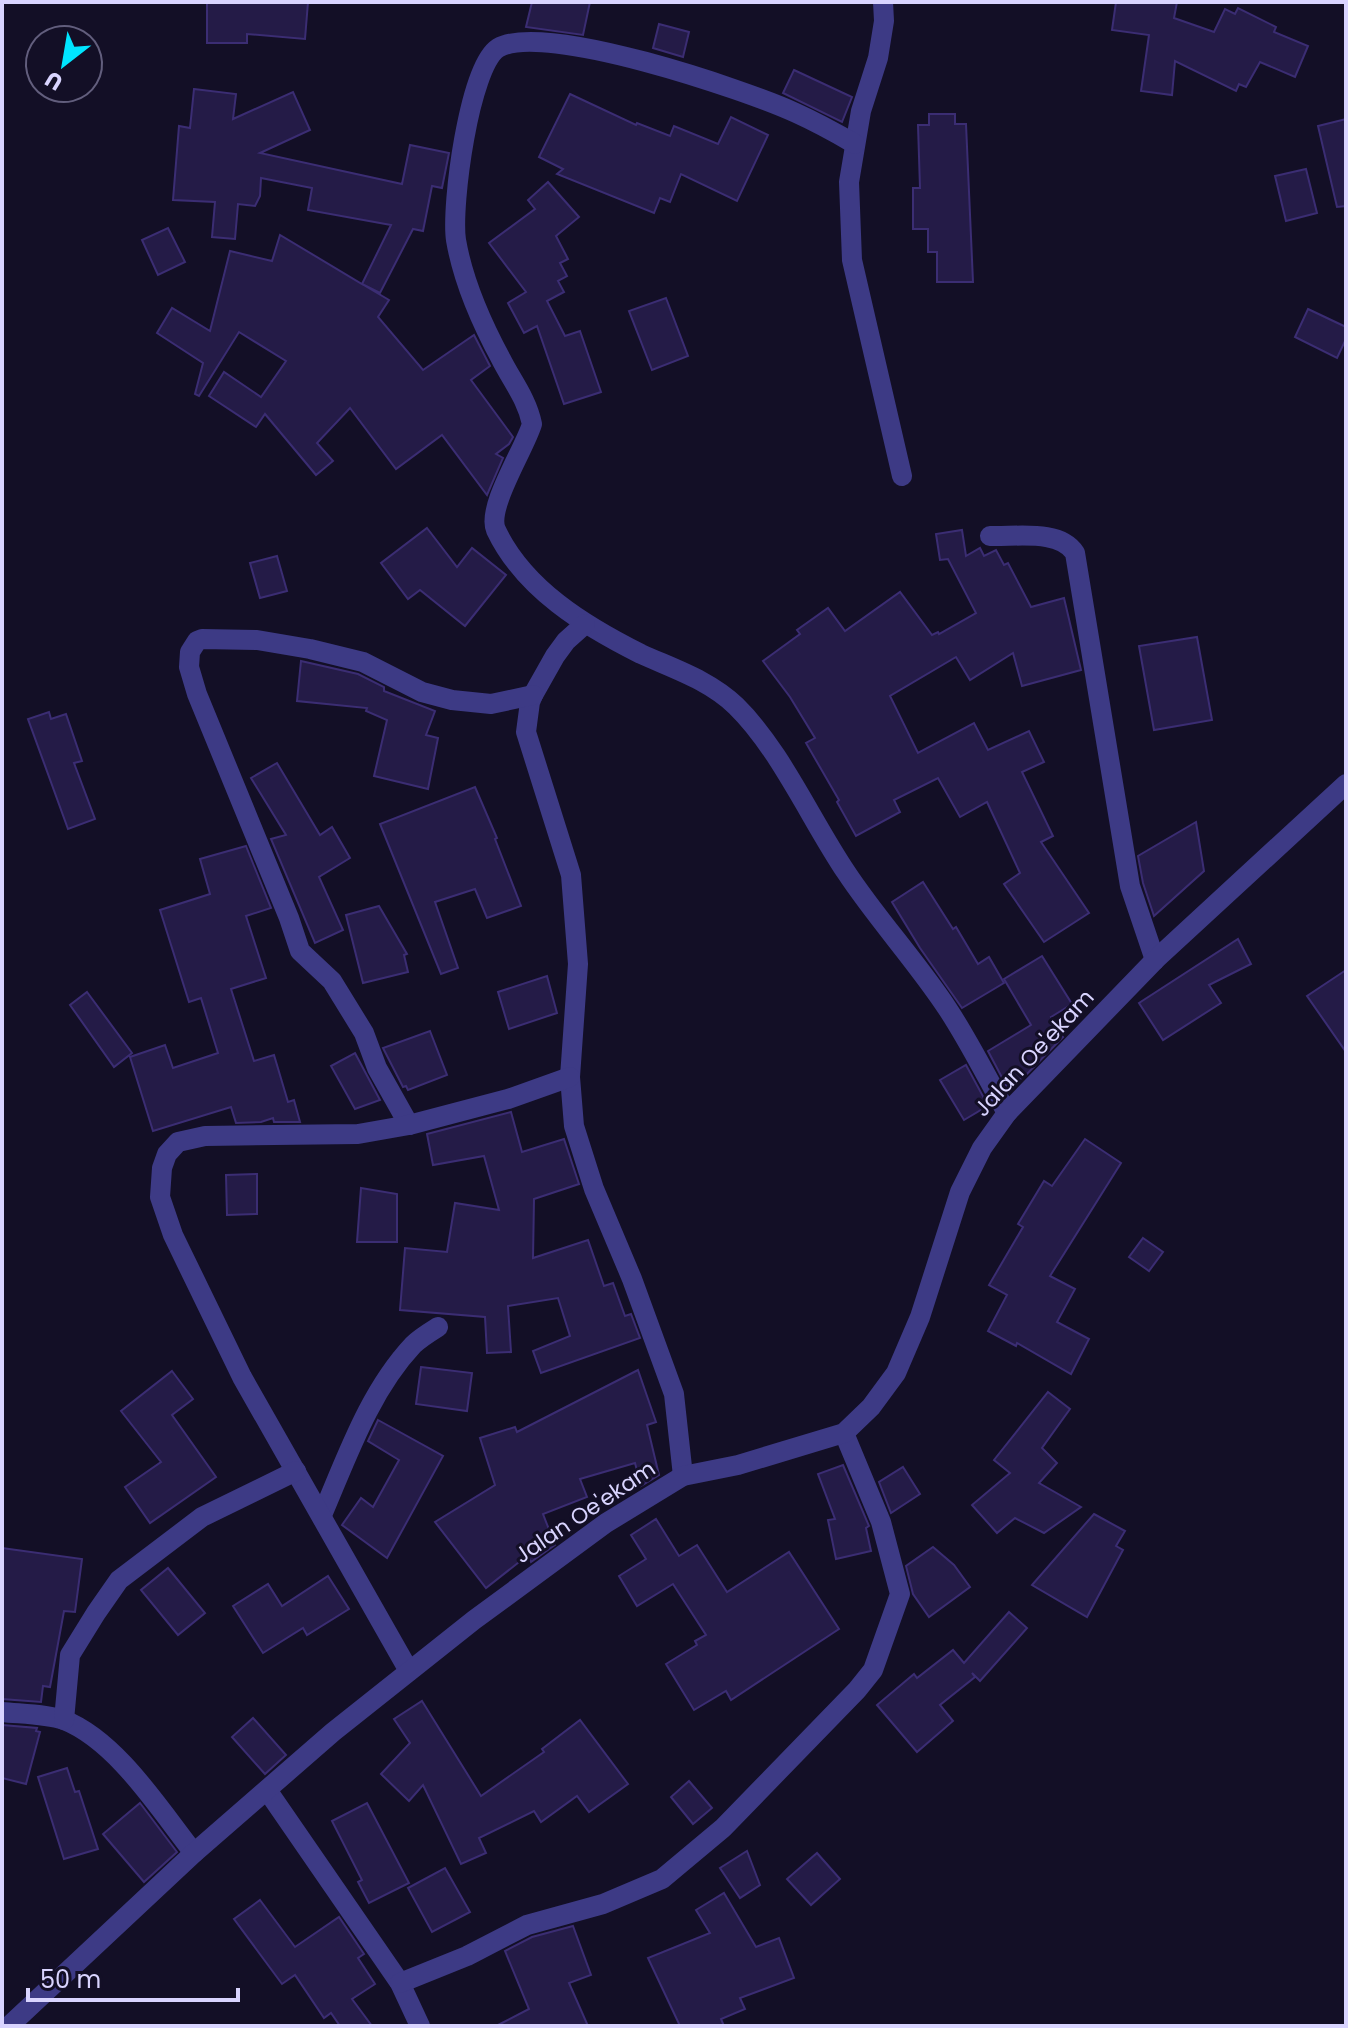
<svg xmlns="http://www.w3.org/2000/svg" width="1348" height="2028" font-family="Poppins,sans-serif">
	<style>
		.building { fill: #241b47; stroke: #3b2d73; stroke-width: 2 }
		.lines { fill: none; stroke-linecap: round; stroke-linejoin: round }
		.minor { stroke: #3d3a85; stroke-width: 20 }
		.labels { text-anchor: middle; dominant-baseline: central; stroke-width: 6; stroke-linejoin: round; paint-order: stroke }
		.street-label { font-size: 22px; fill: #d9d4ff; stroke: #130f26 }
	</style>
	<rect width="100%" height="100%" fill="#130f26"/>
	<g class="building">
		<polygon points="207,2 308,2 305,39 247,34 247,43 207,43"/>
		<polygon points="532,2 590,2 583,35 526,27"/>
		<polygon points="1116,2 1177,2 1174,18 1214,32 1225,9 1235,14 1238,8 1276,27 1274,32 1308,46 1295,77 1260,62 1246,87 1239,84 1236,91 1175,61 1172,95 1141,91 1149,35 1112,30"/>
		<polygon points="659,24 689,32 683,57 653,48"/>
		<polygon points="794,70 852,97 842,122 783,93"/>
		<polygon points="194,89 236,94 233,119 293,92 310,130 260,153 402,184 410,145 449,153 442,188 432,186 423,231 413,229 380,293 362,284 389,300 378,317 423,370 474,335 490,366 471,380 513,437 509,444 496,454 503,458 487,495 442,435 396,469 350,408 317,443 333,461 316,475 265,414 256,427 209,396 224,372 261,397 286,361 239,332 199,396 195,394 203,363 157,333 172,308 210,331 230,251 272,261 280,235 362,284 391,225 308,210 312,188 261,178 260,196 255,206 238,204 235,239 212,237 215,202 173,200 179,126 190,128"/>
		<polygon points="570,94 636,125 637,123 670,136 674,126 718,144 731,117 768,135 737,201 681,174 670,202 660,198 654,213 557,174 563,169 539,157"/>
		<polygon points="929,114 955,114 955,124 966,124 973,282 937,282 937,252 928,252 928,229 913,229 913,188 920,188 918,125 929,125"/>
		<polygon points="1346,119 1346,206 1337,207 1318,126"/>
		<polygon points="1306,169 1317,213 1286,221 1275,176"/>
		<polygon points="548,182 579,217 556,236 568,259 560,263 567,276 558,281 564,292 547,301 565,336 580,331 601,392 564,404 537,326 524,333 508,303 526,292 489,243 535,209 528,200"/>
		<polygon points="168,228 185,262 158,275 142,240"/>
		<polygon points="666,298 688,356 652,370 629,311"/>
		<polygon points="1308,309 1346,327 1346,339 1337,358 1295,337"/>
		<polygon points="427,528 457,567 472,548 506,575 465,626 420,590 408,599 381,563"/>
		<polygon points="962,530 966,556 980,548 984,556 996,550 1004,565 1008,563 1031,607 1064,598 1081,670 1022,686 1013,653 970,680 956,657 890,696 918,753 974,723 988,750 1029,731 1044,762 1022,772 1053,836 1041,842 1089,913 1044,942 1004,884 1020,873 987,802 960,817 938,778 894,800 900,812 856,836 837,802 839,800 806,743 815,738 790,697 763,661 800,634 797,630 828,608 845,631 900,592 932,635 938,632 939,634 976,613 948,559 940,560 936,534"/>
		<polygon points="277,556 287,591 260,598 250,563"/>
		<polygon points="1197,637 1212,720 1154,730 1139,646"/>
		<polygon points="301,661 358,674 384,687 384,691 435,711 426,735 438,738 428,789 374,776 387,720 366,711 367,708 297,701"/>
		<polygon points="49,712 51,719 66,714 82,761 74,763 95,819 68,829 28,719"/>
		<polygon points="277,763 320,835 332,827 350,858 319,877 343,930 315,943 271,839 286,835 251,778"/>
		<polygon points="475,787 497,838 495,839 521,906 487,918 475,889 435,902 458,968 441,974 380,824"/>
		<polygon points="1196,822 1204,871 1154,916 1143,883 1138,856"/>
		<polygon points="246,846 271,908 246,916 266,978 231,989 254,1061 274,1055 288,1102 294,1100 300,1122 274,1122 273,1118 261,1122 236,1123 231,1107 153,1131 130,1057 165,1045 173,1068 218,1053 201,998 189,1002 160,910 210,894 200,859"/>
		<polygon points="923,882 953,929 956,927 978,964 989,957 1004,983 962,1008 920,948 892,902"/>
		<polygon points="379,906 407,954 404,955 408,972 363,983 346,915"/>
		<polygon points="1238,939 1251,964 1209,985 1221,1003 1163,1040 1139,1003"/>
		<polygon points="1042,956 1072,1004 1051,1017 1063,1037 1025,1076 1007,1087 988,1051 1031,1025 1004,979"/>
		<polygon points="1346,970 1346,1052 1307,996"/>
		<polygon points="547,976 557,1013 509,1029 498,992"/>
		<polygon points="87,992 132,1053 114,1067 70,1005"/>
		<polygon points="430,1031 447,1075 408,1090 406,1086 403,1087 383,1048"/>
		<polygon points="355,1053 380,1100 355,1109 331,1066"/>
		<polygon points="966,1065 985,1100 981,1102 984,1108 964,1120 940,1080"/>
		<polygon points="511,1112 522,1152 564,1139 579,1184 534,1199 533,1258 588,1240 604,1286 613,1283 625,1316 631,1314 640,1338 541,1373 533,1351 570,1336 558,1298 508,1306 511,1352 487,1353 485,1317 400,1310 405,1248 447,1252 455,1203 499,1210 484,1156 433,1165 427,1134"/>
		<polygon points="1085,1139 1121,1163 1050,1276 1075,1289 1057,1322 1089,1339 1071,1374 1017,1343 1016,1346 988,1331 1007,1295 989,1285 1023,1227 1018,1224 1044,1181 1052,1186"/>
		<polygon points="257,1174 257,1214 227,1215 226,1175"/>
		<polygon points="361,1188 397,1194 397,1242 357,1242"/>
		<polygon points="1143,1238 1163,1252 1149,1271 1129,1257"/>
		<polygon points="421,1367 472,1373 467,1411 416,1404"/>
		<polygon points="638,1370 656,1422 647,1425 659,1475 641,1486 635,1463 580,1479 587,1497 543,1514 555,1545 531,1562 528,1555 486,1588 435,1522 495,1485 480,1438 515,1427 517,1432"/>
		<polygon points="172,1371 193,1399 172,1415 216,1477 150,1523 125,1487 161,1462 121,1411"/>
		<polygon points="1048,1392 1070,1409 1042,1448 1057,1463 1039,1483 1081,1507 1044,1533 1015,1518 997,1533 972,1505 1010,1473 994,1460"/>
		<polygon points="378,1420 443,1456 387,1558 342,1525 361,1498 373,1507 399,1460 368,1441"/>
		<polygon points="843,1465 869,1526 866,1528 871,1551 836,1559 828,1520 835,1519 818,1474"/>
		<polygon points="903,1467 920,1494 891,1513 879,1482"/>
		<polygon points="1094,1514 1125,1531 1116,1546 1123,1550 1087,1617 1032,1585"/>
		<polygon points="656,1519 679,1556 697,1545 727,1592 789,1552 839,1629 731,1700 726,1691 694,1710 666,1664 697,1645 695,1641 706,1635 673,1584 637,1606 619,1576 646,1559 631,1535"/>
		<polygon points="933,1547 954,1565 970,1587 929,1617 913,1594 906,1566"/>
		<polygon points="2,1548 82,1559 75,1612 64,1611 50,1687 43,1686 41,1702 2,1699"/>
		<polygon points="168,1568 205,1613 178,1635 141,1590"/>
		<polygon points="328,1576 349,1609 307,1635 303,1628 263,1653 233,1606 268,1584 282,1606"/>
		<polygon points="1009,1612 1027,1628 980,1681 972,1673 975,1677 940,1705 953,1721 917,1752 877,1705 914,1674 917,1678 953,1650 964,1663"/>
		<polygon points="422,1701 481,1796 544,1752 542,1749 580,1720 628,1784 589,1812 577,1796 541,1822 534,1811 479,1838 486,1853 461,1864 423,1785 409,1801 381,1774 410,1743 394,1719"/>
		<polygon points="253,1718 286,1755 265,1774 232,1737"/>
		<polygon points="2,1725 37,1728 36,1731 40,1732 26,1784 2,1778"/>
		<polygon points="67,1768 75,1792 79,1791 98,1849 64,1859 38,1777"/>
		<polygon points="689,1781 712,1808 693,1824 671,1797"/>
		<polygon points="140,1803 177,1852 144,1882 103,1834"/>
		<polygon points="367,1803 409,1883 369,1903 358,1882 362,1880 332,1821"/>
		<polygon points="747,1851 760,1885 740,1898 720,1868"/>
		<polygon points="817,1853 840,1879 811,1905 787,1879"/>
		<polygon points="445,1868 470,1912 432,1932 408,1888"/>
		<polygon points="724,1893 756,1947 779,1938 794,1978 740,1998 745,2009 721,2019 724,2026 680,2026 648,1958 710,1933 696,1910"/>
		<polygon points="260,1900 295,1947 339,1917 364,1954 358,1958 375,1984 352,1999 372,2026 340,2026 331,2013 324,2018 295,1975 282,1984 234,1919"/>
		<polygon points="573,1926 591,1975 569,1983 588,2026 496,2026 529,2009 505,1951 532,1937"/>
	</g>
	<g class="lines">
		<g class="minor">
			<polyline points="883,2 884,21 878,58 861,111 849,182 852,260 902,476"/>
			<path d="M 855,144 C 836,133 816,122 796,113 C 746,90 543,21 498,48 C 469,67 451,206 456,240 C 463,281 481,322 501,359 C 512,381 527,399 532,424 C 525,448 486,508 496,530 C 524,589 585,626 641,654 C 674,669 709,680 736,706 C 780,749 811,820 846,872 C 877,919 916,961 947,1008 C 969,1041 987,1078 1007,1113"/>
			<path d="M 990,536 C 1016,537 1060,529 1075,553 L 1130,886 L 1155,960"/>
			<polyline points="585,624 566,641 555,656 533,695 530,702 526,732 571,875 578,964 570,1077 574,1126 594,1189 632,1279 674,1394 683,1476"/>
			<polyline points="409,1125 377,1068 364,1033 332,981 300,951 289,918 197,694 189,667 190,652 197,641 202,639 257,640 310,649 363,662 422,692 452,700 491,704 533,695"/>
			<path d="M 322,1515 C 347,1457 369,1392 413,1345 C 420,1338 430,1332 438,1327"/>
			<polyline points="409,1671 242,1377 173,1235 160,1197 162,1168 167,1154 178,1142 205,1136 358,1134 409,1125 508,1099 570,1077"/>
			<path d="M 2,1712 C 21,1714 46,1714 64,1720 C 117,1741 160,1810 194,1853"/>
			<polyline points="64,1720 70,1655 96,1613 119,1580 202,1517 296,1471"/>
			<polyline points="267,1790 400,1983 420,2026"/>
			<polyline points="400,1983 467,1956 527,1925 603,1904 662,1879 723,1828 857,1690 873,1670 900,1594 881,1522 844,1433"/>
			<polyline points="9,2026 194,1853 333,1732 474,1620 606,1523 683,1476 738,1465 844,1433 871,1407 896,1373 920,1317 960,1192 982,1148 1007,1113 1155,960 1346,784"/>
		</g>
	</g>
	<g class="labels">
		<g class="street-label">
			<text transform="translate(1034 1053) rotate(-47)">Jalan Oe'ekam</text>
			<text transform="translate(585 1512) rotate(-34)">Jalan Oe'ekam</text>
		</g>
	</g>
	<rect width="1348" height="2028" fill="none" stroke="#d9d4ff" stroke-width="8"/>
	<g transform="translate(64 64) rotate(211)"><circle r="38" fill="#130f26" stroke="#625e7d" stroke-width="2"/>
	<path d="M0-6L14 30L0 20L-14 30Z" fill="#00e5ff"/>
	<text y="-12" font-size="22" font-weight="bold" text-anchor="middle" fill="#d9d4ff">U</text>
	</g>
	<path d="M28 1988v12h210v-12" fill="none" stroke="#d9d4ff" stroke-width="4"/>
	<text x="40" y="1988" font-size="24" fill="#d9d4ff" stroke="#130f26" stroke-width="6" paint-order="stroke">50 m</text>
</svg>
